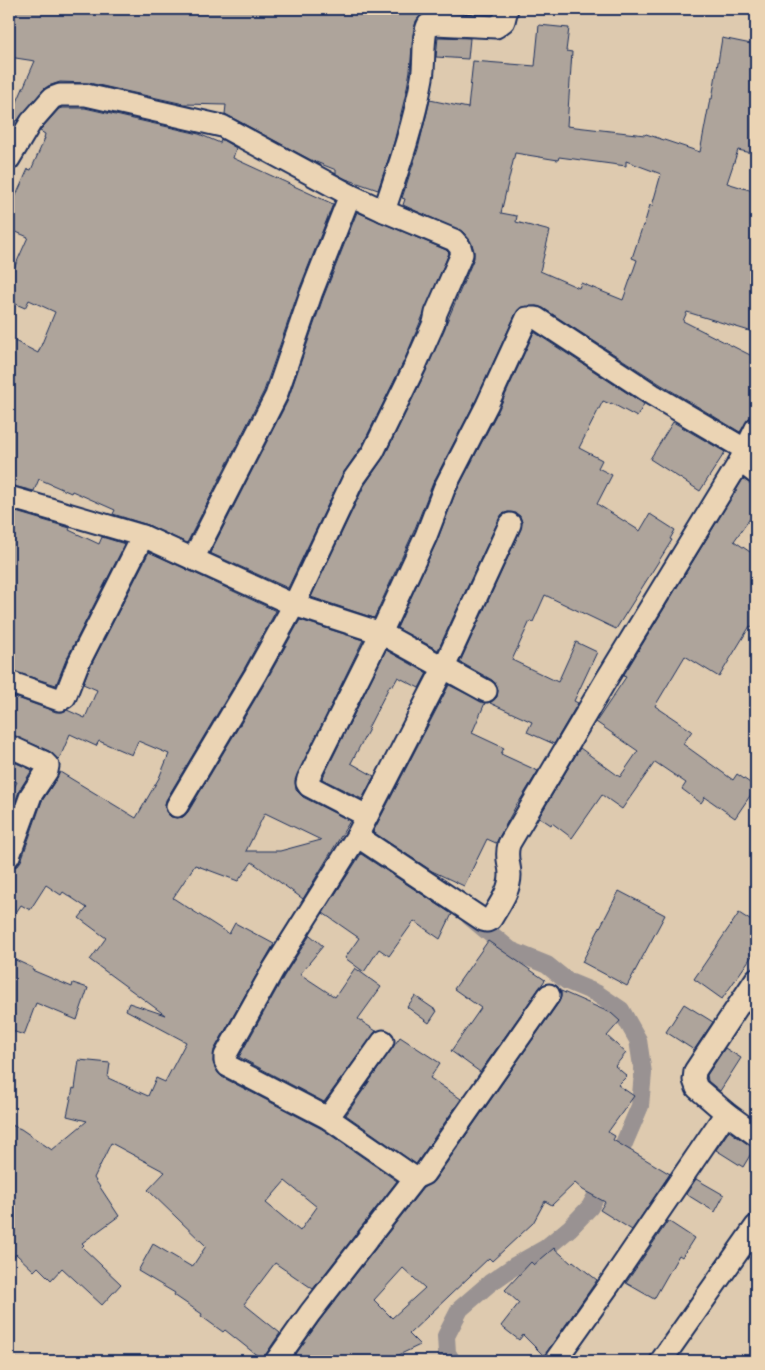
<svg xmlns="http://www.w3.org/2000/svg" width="765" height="1370" font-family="Mali,sans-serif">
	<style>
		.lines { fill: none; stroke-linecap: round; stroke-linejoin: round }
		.canal { stroke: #999292; stroke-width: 18 }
		.building { fill: #aea49b; stroke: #1b2f5e; fill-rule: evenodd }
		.minor-casing { stroke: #1b2f5e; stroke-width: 25 }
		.minor { stroke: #ebd4b4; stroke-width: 21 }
	</style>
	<rect width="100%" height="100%" fill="#decaaf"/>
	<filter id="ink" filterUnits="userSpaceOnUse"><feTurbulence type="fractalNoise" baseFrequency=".02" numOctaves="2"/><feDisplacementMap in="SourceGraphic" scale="10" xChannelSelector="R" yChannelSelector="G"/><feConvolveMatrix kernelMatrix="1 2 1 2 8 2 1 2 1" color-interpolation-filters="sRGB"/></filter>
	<g filter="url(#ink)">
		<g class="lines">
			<polyline class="canal" points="452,1361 447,1353 446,1336 460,1309 490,1283 516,1265 546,1248 570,1228 590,1207 622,1148 640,1106 643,1073 638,1040 621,1010 596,993 567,981 547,965 510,950 469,916"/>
		</g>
		<g class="building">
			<polygon points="9,9 307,9 322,10 322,9 472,9 472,13 426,13 420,16 416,21 413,35 410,71 406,93 394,142 378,190 346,179 336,174 336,170 311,160 225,114 226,105 184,104 89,83 60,82 48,86 43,90 17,121 10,118 35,61 9,57"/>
			<path d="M 539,25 L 569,28 L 566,51 L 572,52 L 567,126 L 645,135 L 646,134 L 700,152 L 710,99 L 712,99 L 722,38 L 756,45 L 756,154 L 738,150 L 727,183 L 756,192 L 756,333 L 687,312 L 683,321 L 756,358 L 756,416 L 749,418 L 740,432 L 660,384 L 543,308 L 536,306 L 521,307 L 516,313 L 476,400 L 433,483 L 414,531 L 374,618 L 311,597 L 364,486 L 384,457 L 426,371 L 474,258 L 474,251 L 472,244 L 463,232 L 403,205 L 405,199 L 402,198 L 418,149 L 430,100 L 468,108 L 473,61 L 535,66 ZM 515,153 L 558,160 L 559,157 L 626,166 L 626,161 L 661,174 L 652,206 L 650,205 L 644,225 L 643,225 L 632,258 L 637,260 L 623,300 L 581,283 L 579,288 L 540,271 L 550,231 L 516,222 L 517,216 L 501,213 Z"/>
			<polygon points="438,37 470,38 468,59 436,57"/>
			<polygon points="62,108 85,108 199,134 220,143 221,139 236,148 233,158 333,204 299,290 264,391 187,543 148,525 113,514 115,510 72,491 71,493 39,479 34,491 9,485 9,338 38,353 55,312 29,300 25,308 9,301 9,272 12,273 28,237 9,229 9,197 14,200 28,169 31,170 45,138 44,138 45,134 40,131 41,129 59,109"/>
			<polygon points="357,212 446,250 449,253 404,361 362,446 342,475 288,588 210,553 287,402 323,298"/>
			<polygon points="534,332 644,404 637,417 611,403 610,404 603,401 579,448 602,460 598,468 612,475 597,504 640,531 650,514 675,530 670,539 672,540 616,629 545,595 533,622 530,621 512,660 558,682 576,642 597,652 574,701 578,703 554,744 527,732 532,722 490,703 497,697 498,690 496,684 492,680 460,662 521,529 522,522 520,516 516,513 508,512 502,514 499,519 438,650 397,628 437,541 455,494 498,411"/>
			<polygon points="673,422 725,452 700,491 650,459"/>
			<polygon points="743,479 749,483 756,485 756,510 734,541 756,556 756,569 750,579 756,583 756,630 750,626 719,677 685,656 655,706 692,731 683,744 733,780 737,774 756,787 735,818 705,797 701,803 682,789 686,783 655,762 622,809 602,795 572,838 552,823 551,825 539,817 580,748 620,777 638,751 596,722 626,677 623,676"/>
			<polygon points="9,510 70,528 69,530 99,544 102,537 125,544 66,660 56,685 9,670"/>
			<path d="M 149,552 L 276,611 L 244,669 L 166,800 L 165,805 L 166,812 L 171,817 L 177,818 L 183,817 L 188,812 L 266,681 L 300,620 L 363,640 L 295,780 L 296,790 L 303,797 L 350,821 L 303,899 L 252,862 L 238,881 L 195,865 L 173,898 L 229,934 L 235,923 L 274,944 L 214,1050 L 213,1062 L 218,1073 L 222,1077 L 322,1129 L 397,1181 L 313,1289 L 275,1263 L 244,1304 L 280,1333 L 266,1354 L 264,1361 L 225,1330 L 223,1332 L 201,1316 L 202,1314 L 174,1295 L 175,1293 L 138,1271 L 153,1244 L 192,1267 L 206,1246 L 148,1190 L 165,1172 L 111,1143 L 94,1178 L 119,1216 L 82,1243 L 84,1245 L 82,1247 L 121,1284 L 102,1305 L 62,1268 L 51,1280 L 38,1267 L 34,1271 L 16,1254 L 9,1263 L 9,1124 L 21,1129 L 52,1150 L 87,1121 L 67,1116 L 73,1088 L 75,1089 L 79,1060 L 110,1063 L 108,1078 L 148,1096 L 156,1078 L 165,1082 L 186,1042 L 126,1010 L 129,1003 L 165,1015 L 90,960 L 106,938 L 79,918 L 87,908 L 63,892 L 61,895 L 46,885 L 30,910 L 21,905 L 9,923 L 9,868 L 17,866 L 21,861 L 42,801 L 57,778 L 60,772 L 136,818 L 159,778 L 169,754 L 138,741 L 132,755 L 99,741 L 96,746 L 70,734 L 59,760 L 49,751 L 9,734 L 9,695 L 56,712 L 62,712 L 67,710 L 85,718 L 97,690 L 83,684 L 88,671 ZM 265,813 L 321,840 L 280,851 L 246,851 ZM 285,1181 L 317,1207 L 300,1231 L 266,1203 Z"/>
			<polygon points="386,650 427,673 419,688 398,677 393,686 390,685 368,728 369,729 351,763 374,776 362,799 322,779"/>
			<polygon points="449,685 485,703 472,733 504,748 501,754 538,771 519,802 518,802 496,843 487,839 464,886 432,871 373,832"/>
			<polygon points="9,760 32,770 19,791 9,820 9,798 17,782 9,779"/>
			<polygon points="361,854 452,914 440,939 414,921 389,956 379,949 364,972 345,958 359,938 323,913"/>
			<polygon points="619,891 665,915 627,986 582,962"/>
			<polygon points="739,913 756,924 756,950 722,999 694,979"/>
			<polygon points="310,935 323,946 300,974 335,997 355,968 381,987 358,1019 376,1031 324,1102 239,1057 284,976"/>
			<polygon points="488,941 545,980 480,1072 451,1051 481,1008 454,989"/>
			<polygon points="9,957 33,968 32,970 72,987 73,983 88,988 77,1020 36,1003 24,1035 9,1030"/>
			<path d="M 561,991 L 611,1013 L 620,1021 L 607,1036 L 626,1053 L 615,1066 L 627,1076 L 618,1085 L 634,1096 L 608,1132 L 615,1136 L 613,1140 L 670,1174 L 632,1230 L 600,1210 L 605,1202 L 583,1190 L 575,1183 L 552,1205 L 545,1201 L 533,1223 L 492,1261 L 489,1258 L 409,1334 L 420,1345 L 386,1361 L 291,1361 L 320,1320 L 423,1188 L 434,1181 L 559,1002 L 561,997 ZM 403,1268 L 425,1288 L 392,1318 L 374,1300 Z"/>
			<polygon points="415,996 437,1011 429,1023 407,1007"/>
			<polygon points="684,1004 713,1022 694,1050 666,1032"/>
			<polygon points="400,1037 440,1063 430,1078 461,1099 416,1164 346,1115"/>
			<polygon points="725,1048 741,1058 720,1091 708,1081 707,1075"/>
			<polygon points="729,1131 749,1145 755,1147 743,1167 716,1150"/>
			<polygon points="696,1179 724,1195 715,1212 686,1194"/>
			<polygon points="668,1221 694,1238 682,1257 679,1255 654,1299 626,1283"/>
			<polygon points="554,1248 571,1263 573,1261 597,1280 544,1356 523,1335 519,1340 501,1326 519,1303 505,1290 531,1262 534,1265"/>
		</g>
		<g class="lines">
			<g class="minor-casing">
				<g id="minor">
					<polyline points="9,159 31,122 52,98 60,95 86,95 222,126 350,195 384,211 454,240 460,247 462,254 436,313 434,323 415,366 373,452 353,480 294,605 255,675 177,806"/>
					<path d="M 384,211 C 399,167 414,124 422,78 C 425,64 422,36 428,25 L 435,24 L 496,27 L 504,21 L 507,9"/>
					<polyline points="740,461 756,473"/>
					<polyline points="9,497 143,536 294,605 381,633 486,691"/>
					<polyline points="193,559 276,396 311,294 350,195"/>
					<polyline points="9,682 60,700 65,697 77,666 143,536"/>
					<polyline points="9,746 44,762 48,766 47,771 31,795 9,856"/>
					<polyline points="367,816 309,786 307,783 308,779 381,633 426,536 444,489 487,405 527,318 536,318 653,395 746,450"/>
					<path d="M 357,836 L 483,920 L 487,921 L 491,919 C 499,905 510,891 510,875 C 510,862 505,859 509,844 L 606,680 L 740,461 L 756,428"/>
					<polyline points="756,979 695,1071 694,1080 697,1088 726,1113 756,1135"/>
					<polyline points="328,1118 383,1041"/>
					<polyline points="415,1178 424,1174 549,995"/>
					<polyline points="276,1361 310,1313 415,1178 328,1118 228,1066 225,1061 225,1056 273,970 357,836 444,667 510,524"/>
					<polyline points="555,1361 609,1285 726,1113"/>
					<polyline points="661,1361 756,1226"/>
				</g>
			</g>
			<use href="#minor" class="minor"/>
		</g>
	</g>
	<rect width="765" height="1370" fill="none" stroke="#ebd4b4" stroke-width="30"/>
	<rect x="15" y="15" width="735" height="1340" fill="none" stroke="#1b2f5e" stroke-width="2" filter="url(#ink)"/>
</svg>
